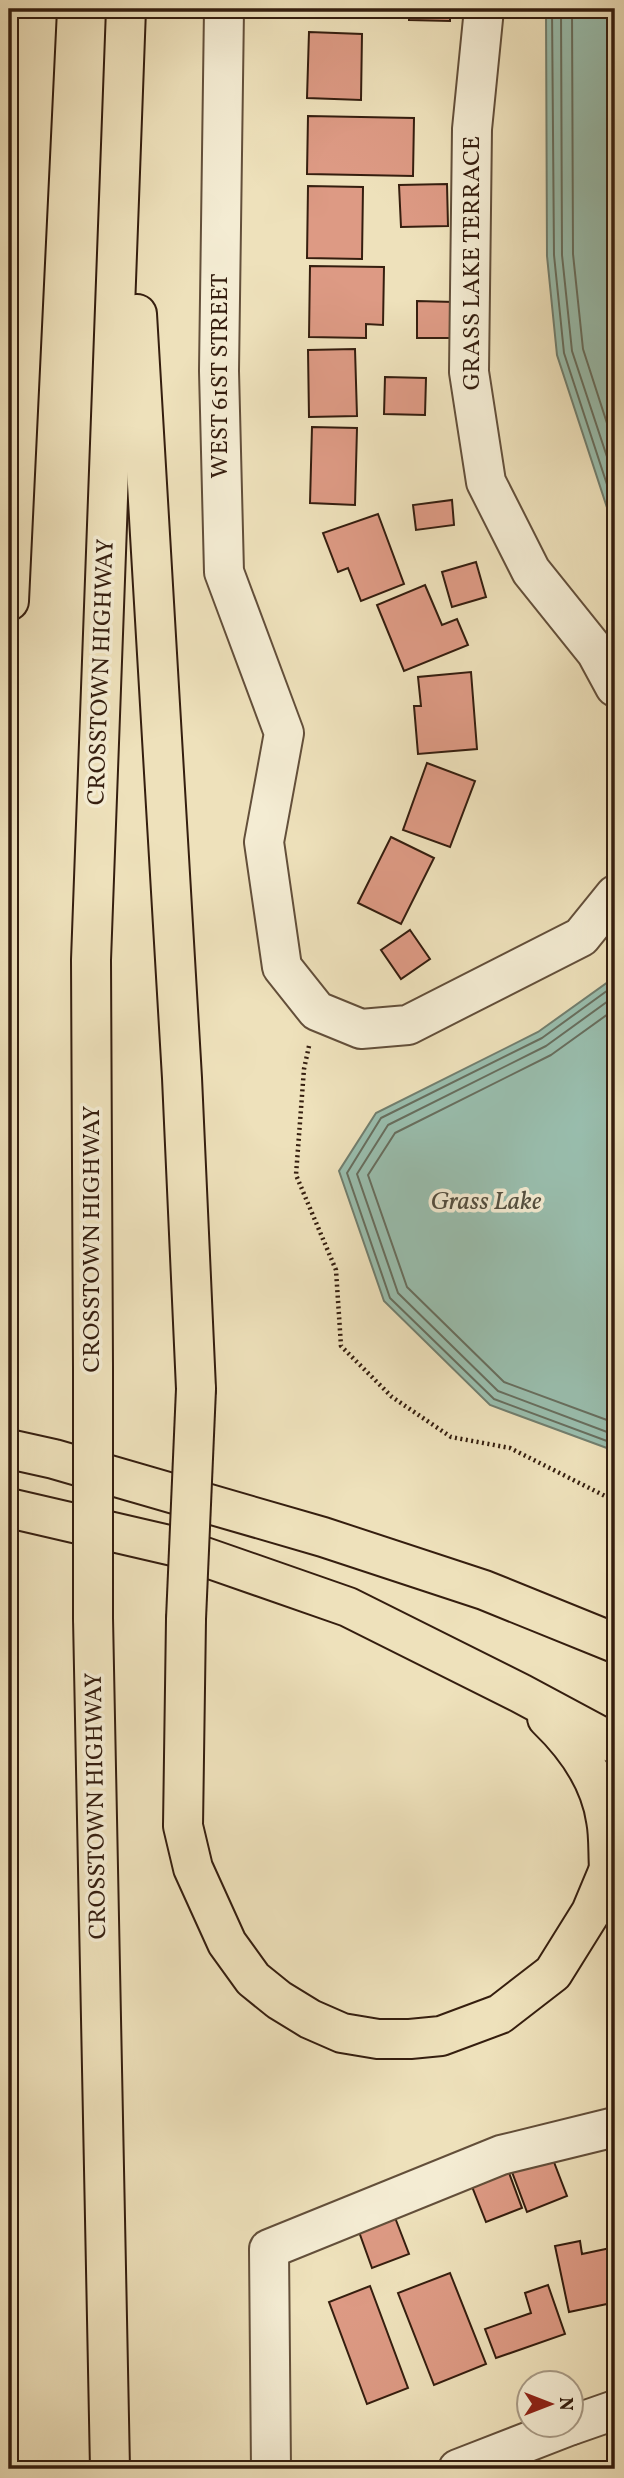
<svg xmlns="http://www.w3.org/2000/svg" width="624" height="2478" font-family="Vollkorn,serif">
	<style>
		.water { fill: #99beae; stroke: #717e6e; stroke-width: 2 }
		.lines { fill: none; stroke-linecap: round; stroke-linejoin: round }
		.shore { stroke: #676e5e; stroke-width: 2 }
		.building { fill: #dd9a84; stroke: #351e0f; stroke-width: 2 }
		.minor-casing { stroke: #634f3a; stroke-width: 42 }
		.highway-casing { stroke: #351e0f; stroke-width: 42 }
		.path { stroke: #351e0f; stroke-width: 4.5; stroke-dasharray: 2 3.5; stroke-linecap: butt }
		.minor { stroke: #f4ecd3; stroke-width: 38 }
		.highway { stroke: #eee1bb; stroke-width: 38 }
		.highway-bridge-casing { stroke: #351e0f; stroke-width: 42; stroke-linecap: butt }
		.highway-bridge { stroke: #eee1bb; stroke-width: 38 }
		.labels { text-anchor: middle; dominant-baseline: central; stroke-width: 7; stroke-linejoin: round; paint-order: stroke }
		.street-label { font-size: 24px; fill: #351e0f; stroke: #f4ecd3 }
		.water-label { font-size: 26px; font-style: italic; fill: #534e3f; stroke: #f4ecd3 }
	</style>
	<rect width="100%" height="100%" fill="#eee1bb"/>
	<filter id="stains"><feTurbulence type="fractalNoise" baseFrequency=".00286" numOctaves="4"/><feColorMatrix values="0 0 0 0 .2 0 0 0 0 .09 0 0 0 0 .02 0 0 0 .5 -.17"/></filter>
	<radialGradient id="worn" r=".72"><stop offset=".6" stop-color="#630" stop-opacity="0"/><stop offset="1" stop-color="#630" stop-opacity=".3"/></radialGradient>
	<g class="water">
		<polygon points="546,9 615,9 615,532 557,355 547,256"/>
		<polygon points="615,977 615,1451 490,1405 384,1301 339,1171 376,1113 538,1032"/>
	</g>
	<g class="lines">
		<g class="shore">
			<polyline points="552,9 554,255 564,353 615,509"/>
			<polyline points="561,9 562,255 572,351 615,481"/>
			<polyline points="572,9 573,254 583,349 615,448"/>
			<polyline points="615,985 542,1038 381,1118 347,1173 390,1298 494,1399 615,1444"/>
			<polyline points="615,996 546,1046 388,1125 357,1174 398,1293 498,1391 615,1435"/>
			<polyline points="615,1009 551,1055 395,1133 368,1175 407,1287 504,1382 615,1423"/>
		</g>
	</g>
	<g class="building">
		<rect x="310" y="9" width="61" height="9"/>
		<polygon points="409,9 450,9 450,21 409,20"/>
		<polygon points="309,32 362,34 361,100 307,98"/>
		<polygon points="308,116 414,118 413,176 307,174"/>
		<polygon points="447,184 448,226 401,227 399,185"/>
		<polygon points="308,186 363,187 362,259 307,258"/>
		<polygon points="310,266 384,267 383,325 366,324 366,338 309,337"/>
		<polygon points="417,301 454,302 453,338 417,338"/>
		<polygon points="355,349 357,416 309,417 308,350"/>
		<polygon points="385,377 426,378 425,415 384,414"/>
		<polygon points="312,427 357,428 355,505 310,503"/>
		<polygon points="452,500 454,525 416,530 413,505"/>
		<polygon points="378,514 404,584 361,601 348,568 338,572 323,533"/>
		<polygon points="476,562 486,597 452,607 442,572"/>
		<polygon points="425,585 442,625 457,619 468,645 404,671 377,605"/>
		<polygon points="471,672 477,749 418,754 414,706 421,706 418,677"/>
		<polygon points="427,763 475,781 450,847 403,830"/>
		<polygon points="391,837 434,858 401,924 358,903"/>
		<polygon points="410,930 430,959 401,979 381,950"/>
		<polygon points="552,2157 567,2196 527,2212 512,2172"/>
		<polygon points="508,2170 522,2208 486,2222 471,2184"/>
		<polygon points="394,2215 409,2254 372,2268 358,2229"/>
		<polygon points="580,2241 582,2254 615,2247 615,2316 610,2318 607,2304 569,2312 555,2246"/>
		<polygon points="450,2273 486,2364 434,2385 398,2293"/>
		<polygon points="548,2285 565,2334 496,2358 485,2329 531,2313 525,2293"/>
		<polygon points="370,2286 408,2388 367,2404 329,2302"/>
	</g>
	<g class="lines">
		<g class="minor-casing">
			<g id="minor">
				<polyline points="224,9 219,371 224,572 284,733 264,842 282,967 317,1011 361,1029 408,1025 581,937 615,895"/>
				<polyline points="484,9 472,129 469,372 486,482 531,571 596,652 615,687"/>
				<polyline points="572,2425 615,2410"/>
				<polyline points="271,2469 269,2249 501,2155 615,2127"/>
				<polyline points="458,2469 569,2426"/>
			</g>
		</g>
		<g class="highway-casing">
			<g id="highway">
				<polyline points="137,314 182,1078 196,1389"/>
				<polyline points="9,601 37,9"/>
				<polyline points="93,1367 91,960 126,9"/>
				<polyline points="9,1449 54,1459 323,1537 484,1590 615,1643"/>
				<polyline points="9,1508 173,1546 348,1607 520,1693 615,1744"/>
				<polyline points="93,1618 110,2469"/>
				<polyline points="186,1619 183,1826 193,1868 227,1943 253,1979 279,2000 310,2019 342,2033 378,2039 410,2039 441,2036 500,2014 553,1973 591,1912 609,1869 615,1862"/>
				<path d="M 547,1718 C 576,1746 600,1779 606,1820 C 609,1835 608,1853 609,1869"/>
			</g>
		</g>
		<polyline class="path" points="309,1046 304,1069 296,1175 336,1270 341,1346 392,1397 451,1437 510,1448 615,1501"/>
		<use href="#minor" class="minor"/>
		<use href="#highway" class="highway"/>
		<g class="highway-bridge-casing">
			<g id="highway-bridge">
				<polyline points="93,1618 93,1367"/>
				<polyline points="186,1619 196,1389"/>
			</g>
		</g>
		<use href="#highway-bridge" class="highway-bridge"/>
	</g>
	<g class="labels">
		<g class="street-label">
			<text transform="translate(473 263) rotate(-90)">GRASS LAKE TERRACE</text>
			<text transform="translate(221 376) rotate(-90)">WEST 61ST STREET</text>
			<text transform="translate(102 672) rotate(-88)">CROSSTOWN HIGHWAY</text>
			<text transform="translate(93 1239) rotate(-90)">CROSSTOWN HIGHWAY</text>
			<text transform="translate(97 1806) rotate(-91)">CROSSTOWN HIGHWAY</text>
		</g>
		<g class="water-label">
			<text x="486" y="1202">Grass Lake</text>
		</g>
	</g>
	<rect width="624" height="2478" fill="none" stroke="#eee1bb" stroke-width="35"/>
	<rect x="10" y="10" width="603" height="2457" fill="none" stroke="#351e0f" stroke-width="3.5"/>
	<rect x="18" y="18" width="589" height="2443" fill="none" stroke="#351e0f" stroke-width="2"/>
	<g transform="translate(550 2404) rotate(90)"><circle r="33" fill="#f4ecd3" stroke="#a89a85" stroke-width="2"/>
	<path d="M0-5L12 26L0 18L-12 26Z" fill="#8f2418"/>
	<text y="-10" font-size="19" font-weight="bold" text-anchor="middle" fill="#351e0f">N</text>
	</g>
	<rect width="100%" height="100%" filter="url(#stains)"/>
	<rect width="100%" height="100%" fill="url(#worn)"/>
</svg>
